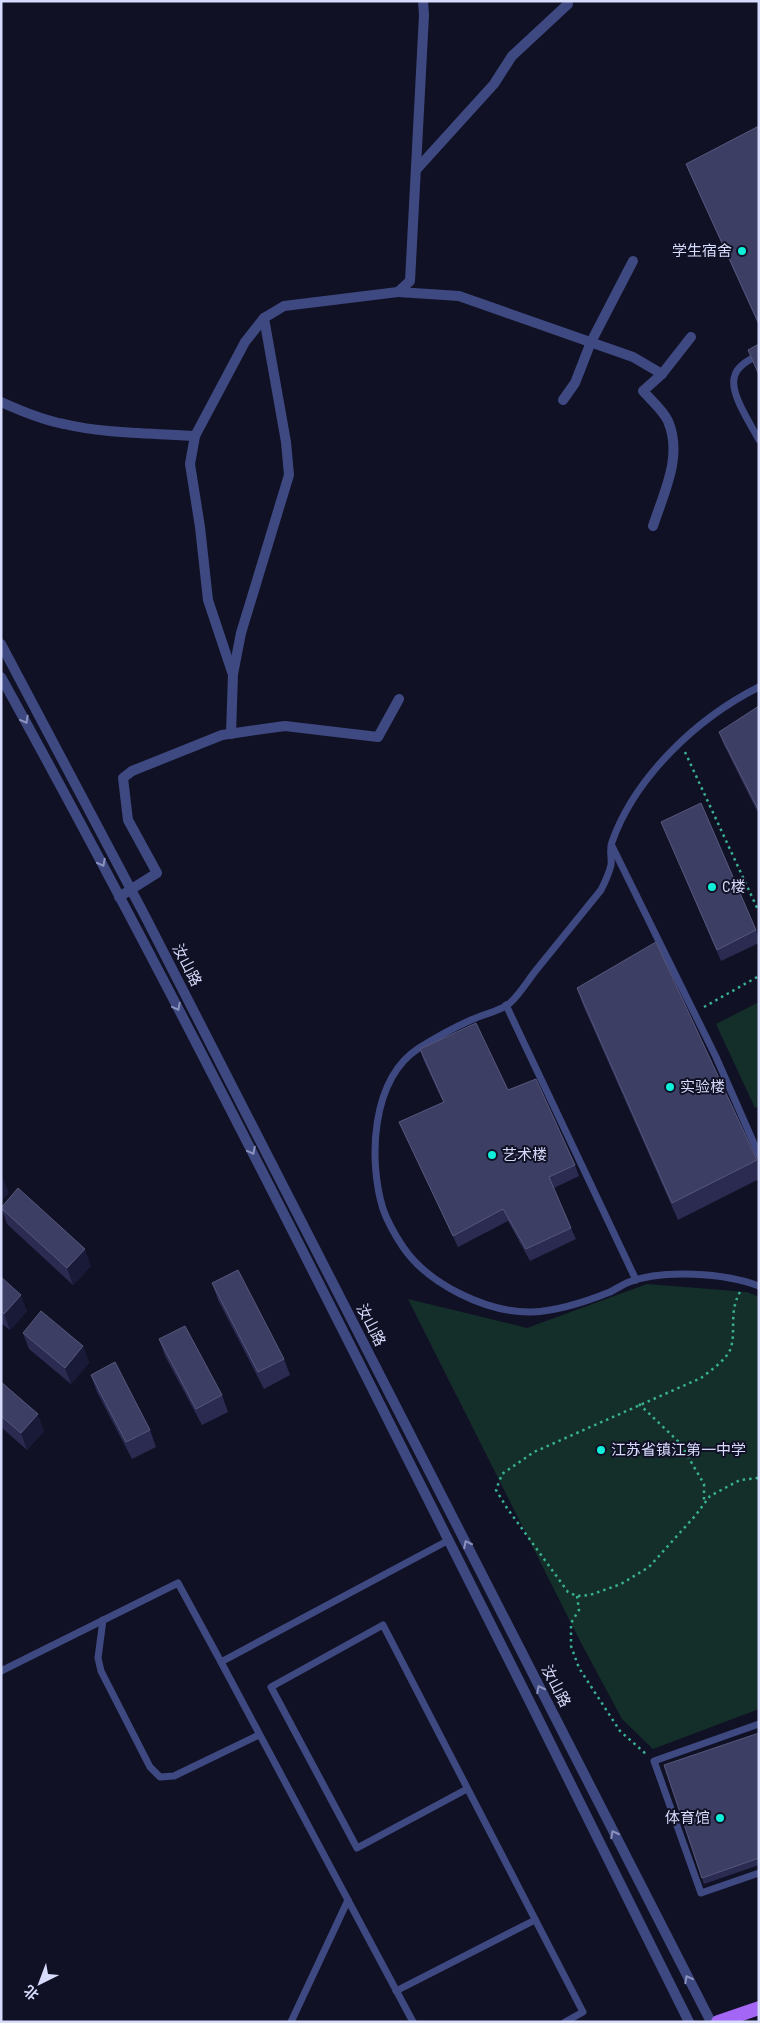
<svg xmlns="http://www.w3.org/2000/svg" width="760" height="2023" font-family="'Roboto Condensed','Noto Sans SC',sans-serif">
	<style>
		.park { fill: #142f29 }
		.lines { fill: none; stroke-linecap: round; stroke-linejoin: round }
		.path { stroke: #38b091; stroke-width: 2.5; stroke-dasharray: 2.5 4; stroke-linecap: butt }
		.service { stroke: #3f4981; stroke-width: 7 }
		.minor { stroke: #3f4981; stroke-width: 10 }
		.tertiary { stroke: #3f4981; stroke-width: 10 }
		.primary { stroke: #a366f5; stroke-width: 14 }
		.wall { fill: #2b2b52 }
		.shaded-wall { fill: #191938 }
		.building { fill: #3d3e64; stroke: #56577c }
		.oneway { stroke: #8b92be }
		.poi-dot { fill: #10efd9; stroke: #111125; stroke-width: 2 }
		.labels { text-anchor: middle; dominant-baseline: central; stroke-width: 4; stroke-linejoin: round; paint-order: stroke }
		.poi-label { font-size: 15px; fill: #d7dbfc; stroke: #111125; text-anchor: start }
		.street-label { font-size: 15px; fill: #d7dbfc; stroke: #111125 }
	</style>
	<rect width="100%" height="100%" fill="#111125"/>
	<g class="park">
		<polygon points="759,1002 759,1106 755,1108 716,1024"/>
		<polygon points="647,1284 747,1292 759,1297 759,1709 653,1749 622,1719 579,1639 408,1299 527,1328"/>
	</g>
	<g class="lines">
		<g class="path">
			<polyline points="685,752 759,912"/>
			<polyline points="704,1007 759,976"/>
			<path d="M 740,1292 C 728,1313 737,1333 730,1350 C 725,1361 710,1371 701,1378 L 534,1452 L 502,1474 L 496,1490 L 507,1508 L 568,1592 L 577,1596 L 590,1595 L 621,1584 L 649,1567 L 695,1516 L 710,1496 L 740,1480 L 759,1478"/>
			<polyline points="639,1404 680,1443 704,1484 704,1502"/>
			<polyline points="577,1596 579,1610 571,1623 571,1646 579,1668 620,1731 646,1754"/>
		</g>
		<g class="service">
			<path d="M 759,355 C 750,359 738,365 735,375 C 728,392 751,424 759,440"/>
			<path d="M 759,687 C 697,718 635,777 612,842 C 609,849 612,857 611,865 C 609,874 605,882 601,890 C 580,916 558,943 537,969 C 528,980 520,994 510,1003 C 501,1011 483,1014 471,1020 C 453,1028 435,1038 419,1048 C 371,1079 368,1160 383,1209 C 388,1223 395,1235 403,1247 C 428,1284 487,1313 532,1312 C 558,1311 585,1302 610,1292 C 616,1289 622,1285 629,1282 C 663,1269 725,1273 759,1286"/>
			<polyline points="612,846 716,1057 759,1155"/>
			<polyline points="506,1005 636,1280"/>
			<polyline points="103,1620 98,1658 101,1671 150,1767 160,1777 174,1776 259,1735"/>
			<polyline points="221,1662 413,2022"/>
			<polyline points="1,1671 178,1583 221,1662 449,1540"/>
			<polyline points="759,1724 654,1761 701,1893 759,1873"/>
			<polyline points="467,1789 357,1848 271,1687 383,1625 583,2012 565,2022"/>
			<polyline points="396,1991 535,1920"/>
			<polyline points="291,2022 348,1900"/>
		</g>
		<g class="minor">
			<polyline points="416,170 494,84 512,56 568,4"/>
			<polyline points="398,292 459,296 633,357 662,374 691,337"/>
			<polyline points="563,400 575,383 591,342 633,261"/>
			<path d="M 1,402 C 21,411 42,420 64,424 C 106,434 152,433 195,436 L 245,342 L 264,318"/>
			<polyline points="195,436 190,464 200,527 208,600 232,672"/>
			<path d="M 653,526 C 664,492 683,456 668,421 C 663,410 651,400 643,391 L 662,374"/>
			<polyline points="231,734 233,674 241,633 289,475 286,442 264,318 284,306 398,292 410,281 424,15 423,1"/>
			<polyline points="119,897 157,873 128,820 123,778 132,771 222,735 249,731 285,726 378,737 399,699"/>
		</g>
		<g class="tertiary">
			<polyline points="1,644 145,916 711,2022"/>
			<path d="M 1,677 C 133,916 257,1160 380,1404 C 484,1610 587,1815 689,2022"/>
		</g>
		<polyline class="primary" points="718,2022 759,2008"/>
	</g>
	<g class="wall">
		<polygon points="759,126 759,326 691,176 686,164"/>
		<polygon points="759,706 759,815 723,743 719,732"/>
		<polygon points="661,822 756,930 759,939 759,943 721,961 666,833"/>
		<polygon points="577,988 757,1160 759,1166 759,1179 678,1220 583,1005"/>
		<polygon points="420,1049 508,1090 575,1165 579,1176 554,1188 571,1228 576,1239 530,1261 508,1221 458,1247 404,1133 399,1122 443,1102 424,1061"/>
		<polygon points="1,1207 91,1266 73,1285 7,1224"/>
		<polygon points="1,1277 27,1311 10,1330 1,1323"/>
		<polygon points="212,1283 284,1359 290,1375 264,1389 218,1300"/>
		<polygon points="23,1333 83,1346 89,1363 71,1384 29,1349"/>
		<polygon points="159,1339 222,1395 228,1412 202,1425 165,1356"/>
		<polygon points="91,1375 150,1430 156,1447 132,1459 97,1392"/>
		<polygon points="1,1382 44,1431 27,1450 1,1427"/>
		<polygon points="759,1733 759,1865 704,1884 664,1765"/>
	</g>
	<g class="shaded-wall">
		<polygon points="2,1176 9,1193 1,1201 1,1178"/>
		<polygon points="85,1249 91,1266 73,1285 67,1268"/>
		<polygon points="21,1295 27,1311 10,1330 4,1314"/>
		<polygon points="83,1346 89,1363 71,1384 65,1368"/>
		<polygon points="38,1414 44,1431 27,1450 21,1433"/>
	</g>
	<g class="building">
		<polygon points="759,126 759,324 686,164"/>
		<polygon points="759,344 759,375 748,350"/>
		<polygon points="759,706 759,811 719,732"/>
		<polygon points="701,803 756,930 717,950 661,822"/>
		<polygon points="656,942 757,1160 672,1203 577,988"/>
		<polygon points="476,1023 508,1090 536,1079 575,1165 549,1177 571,1228 526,1249 503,1209 453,1236 399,1122 444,1102 420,1049"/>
		<polygon points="18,1188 85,1249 67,1268 1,1208"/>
		<polygon points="238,1270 284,1359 258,1372 212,1283"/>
		<polygon points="1,1277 21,1295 4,1314 1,1311"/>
		<polygon points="41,1311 83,1346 65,1368 23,1333"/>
		<polygon points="185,1326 222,1395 196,1409 159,1339"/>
		<polygon points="115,1362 150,1430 126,1442 91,1375"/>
		<polygon points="1,1382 38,1414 21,1433 1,1416"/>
		<polygon points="759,1733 759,1858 702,1878 664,1765"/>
	</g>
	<defs><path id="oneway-chevron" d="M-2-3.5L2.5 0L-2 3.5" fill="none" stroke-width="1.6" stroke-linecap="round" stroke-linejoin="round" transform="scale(1.25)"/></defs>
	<g class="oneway">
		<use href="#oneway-chevron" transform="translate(25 720) rotate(61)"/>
		<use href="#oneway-chevron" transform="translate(102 863) rotate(62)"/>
		<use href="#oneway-chevron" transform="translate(177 1007) rotate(62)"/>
		<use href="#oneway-chevron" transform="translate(252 1151) rotate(62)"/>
		<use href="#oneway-chevron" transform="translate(467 1544) rotate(-117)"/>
		<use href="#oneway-chevron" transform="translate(540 1689) rotate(-117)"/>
		<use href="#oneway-chevron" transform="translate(614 1834) rotate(-117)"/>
		<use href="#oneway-chevron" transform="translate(688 1979) rotate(-118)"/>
	</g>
	<g class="poi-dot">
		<circle cx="742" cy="251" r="5"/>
		<circle cx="712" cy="887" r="5"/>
		<circle cx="670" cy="1087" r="5"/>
		<circle cx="492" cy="1155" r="5"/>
		<circle cx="601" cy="1450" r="5"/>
		<circle cx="720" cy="1818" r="5"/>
	</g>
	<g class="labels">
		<g class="poi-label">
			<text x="732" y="251" text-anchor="end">学生宿舍</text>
			<text x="722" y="887">C楼</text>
			<text x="680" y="1087">实验楼</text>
			<text x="502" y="1155">艺术楼</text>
			<text x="611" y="1450">江苏省镇江第一中学</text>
			<text x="710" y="1818" text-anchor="end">体育馆</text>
		</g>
		<g class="street-label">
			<text transform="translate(187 965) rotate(63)">汝山路</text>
			<text transform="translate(371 1325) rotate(63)">汝山路</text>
			<text transform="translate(556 1686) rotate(63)">汝山路</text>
		</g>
	</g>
	<rect width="760" height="2023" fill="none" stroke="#d7dbfc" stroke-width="5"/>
	<g transform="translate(40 1983) rotate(222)" stroke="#111125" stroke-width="4" paint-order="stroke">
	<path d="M0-4L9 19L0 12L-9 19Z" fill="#d7dbfc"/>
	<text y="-8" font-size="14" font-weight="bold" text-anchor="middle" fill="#d7dbfc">北</text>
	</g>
</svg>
